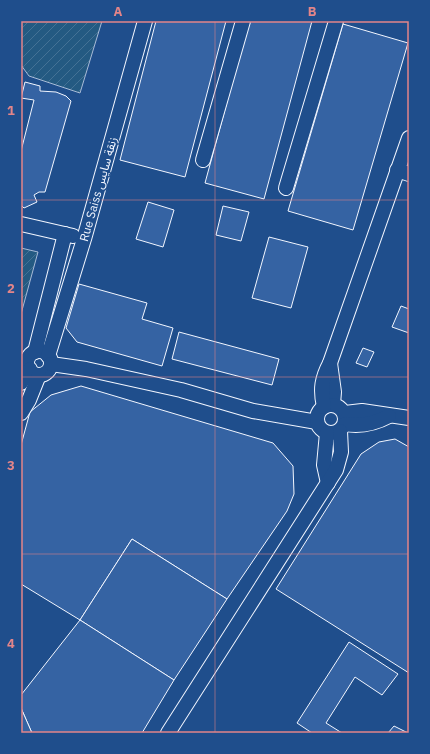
<svg xmlns="http://www.w3.org/2000/svg" width="430" height="754" font-family="'IBM Plex Sans','Noto Sans Arabic',sans-serif">
	<style>
		.garden { fill: url(#garden-furrows); stroke: #a8bbd7 }
		.building { fill: #3563a3; stroke: #f2f6ff }
		.lines { fill: none; stroke-linecap: round; stroke-linejoin: round }
		.minor-casing { stroke: #f2f6ff; stroke-width: 16 }
		.minor { stroke: #1f4e8c; stroke-width: 14 }
		.grid { fill: none; stroke: #e38589; stroke-width: 1; stroke-opacity: 0.55 }
		.labels { text-anchor: middle; dominant-baseline: central; stroke-width: 3; stroke-linejoin: round; paint-order: stroke }
		.street-label { font-size: 12px; fill: #f2f6ff; stroke: #1f4e8c }
		.neatline { fill: none; stroke: #e38589; stroke-width: 1.5 }
		.grid-label { font-size: 13px; text-anchor: middle; font-weight: bold; fill: #e38589 }
	</style>
	<defs>
		<pattern id="garden-furrows" width="10" height="10" patternUnits="userSpaceOnUse"><rect width="10" height="10" fill="#245a82"/><path d="M-1 1l2-2M0 10L10 0M9 11l2-2" fill="none" stroke="#447295"/></pattern>
	</defs>
	<rect width="100%" height="100%" fill="#1f4e8c"/>
	<g class="garden">
		<polygon points="21,21 102,21 80,93 29,76 21,65"/>
		<polygon points="21,248 38,252 21,314"/>
	</g>
	<g class="building">
		<polygon points="156,21 226,21 185,177 120,160"/>
		<polygon points="249,21 312,21 264,199 205,183"/>
		<polygon points="343,24 408,43 353,230 288,211"/>
		<polygon points="25,82 40,86 40,91 56,92 66,96 71,101 45,192 39,192 34,195 37,202 24,208 21,205 21,151 34,100 21,98"/>
		<polygon points="148,202 174,210 163,247 136,239"/>
		<polygon points="223,206 249,212 241,241 216,235"/>
		<polygon points="269,237 308,247 291,308 252,298"/>
		<polygon points="79,284 147,303 142,319 173,328 162,366 77,342 66,328"/>
		<polygon points="401,306 409,309 409,333 392,327"/>
		<polygon points="179,332 279,359 272,385 172,359"/>
		<polygon points="363,348 374,352 367,367 356,363"/>
		<polygon points="81,386 273,443 293,466 294,494 287,511 227,599 132,539 80,620 21,584 21,445 30,412 51,395"/>
		<polygon points="395,439 409,447 409,673 276,589 361,454 379,442"/>
		<polygon points="132,539 227,599 174,680 80,620"/>
		<polygon points="80,620 174,680 142,733 32,733 21,708 21,695"/>
		<polygon points="349,642 398,674 382,695 355,677 326,723 342,733 312,733 297,723"/>
		<polygon points="21,708 32,733 21,733"/>
		<polygon points="394,726 408,733 388,733"/>
	</g>
	<g class="lines">
		<g class="minor-casing">
			<g id="minor">
				<polyline points="203,160 243,21"/>
				<polyline points="397,170 409,174"/>
				<polyline points="286,188 336,21"/>
				<polyline points="21,224 73,236"/>
				<circle cx="39" cy="363" r="12"/>
				<polyline points="35,352 65,234"/>
				<polyline points="48,356 84,239 145,21"/>
				<polyline points="330,363 334,392 333,404"/>
				<polyline points="51,364 86,369 181,390 253,411 317,422"/>
				<polyline points="21,383 30,369"/>
				<circle cx="331" cy="419" r="14"/>
				<path d="M 324,407 C 320,389 322,378 330,363 L 409,138"/>
				<polyline points="21,413 29,400 39,375"/>
				<polyline points="345,413 362,411 409,418"/>
				<path d="M 345,424 C 361,427 374,424 389,416"/>
				<polyline points="327,433 324,465 328,483"/>
				<polyline points="168,733 336,470 341,452 340,431"/>
			</g>
		</g>
		<use href="#minor" class="minor"/>
	</g>
	<path class="grid" d="M 215,21 L 215,733M 21,200 L 409,200M 21,377 L 409,377M 21,554 L 409,554"/>
	<g class="labels">
		<g class="street-label">
			<text transform="translate(98 189) rotate(-74)">Rue Saiss زنقة سايس</text>
		</g>
	</g>
	<rect width="430" height="754" fill="none" stroke="#1f4e8c" stroke-width="44"/>
	<rect x="22" y="22" width="386" height="710" class="neatline"/>
	<g class="grid-label">
		<text x="118" y="16">A</text>
		<text x="312" y="16">B</text>
		<text x="11" y="115">1</text>
		<text x="11" y="293">2</text>
		<text x="11" y="470">3</text>
		<text x="11" y="648">4</text>
	</g>
</svg>
